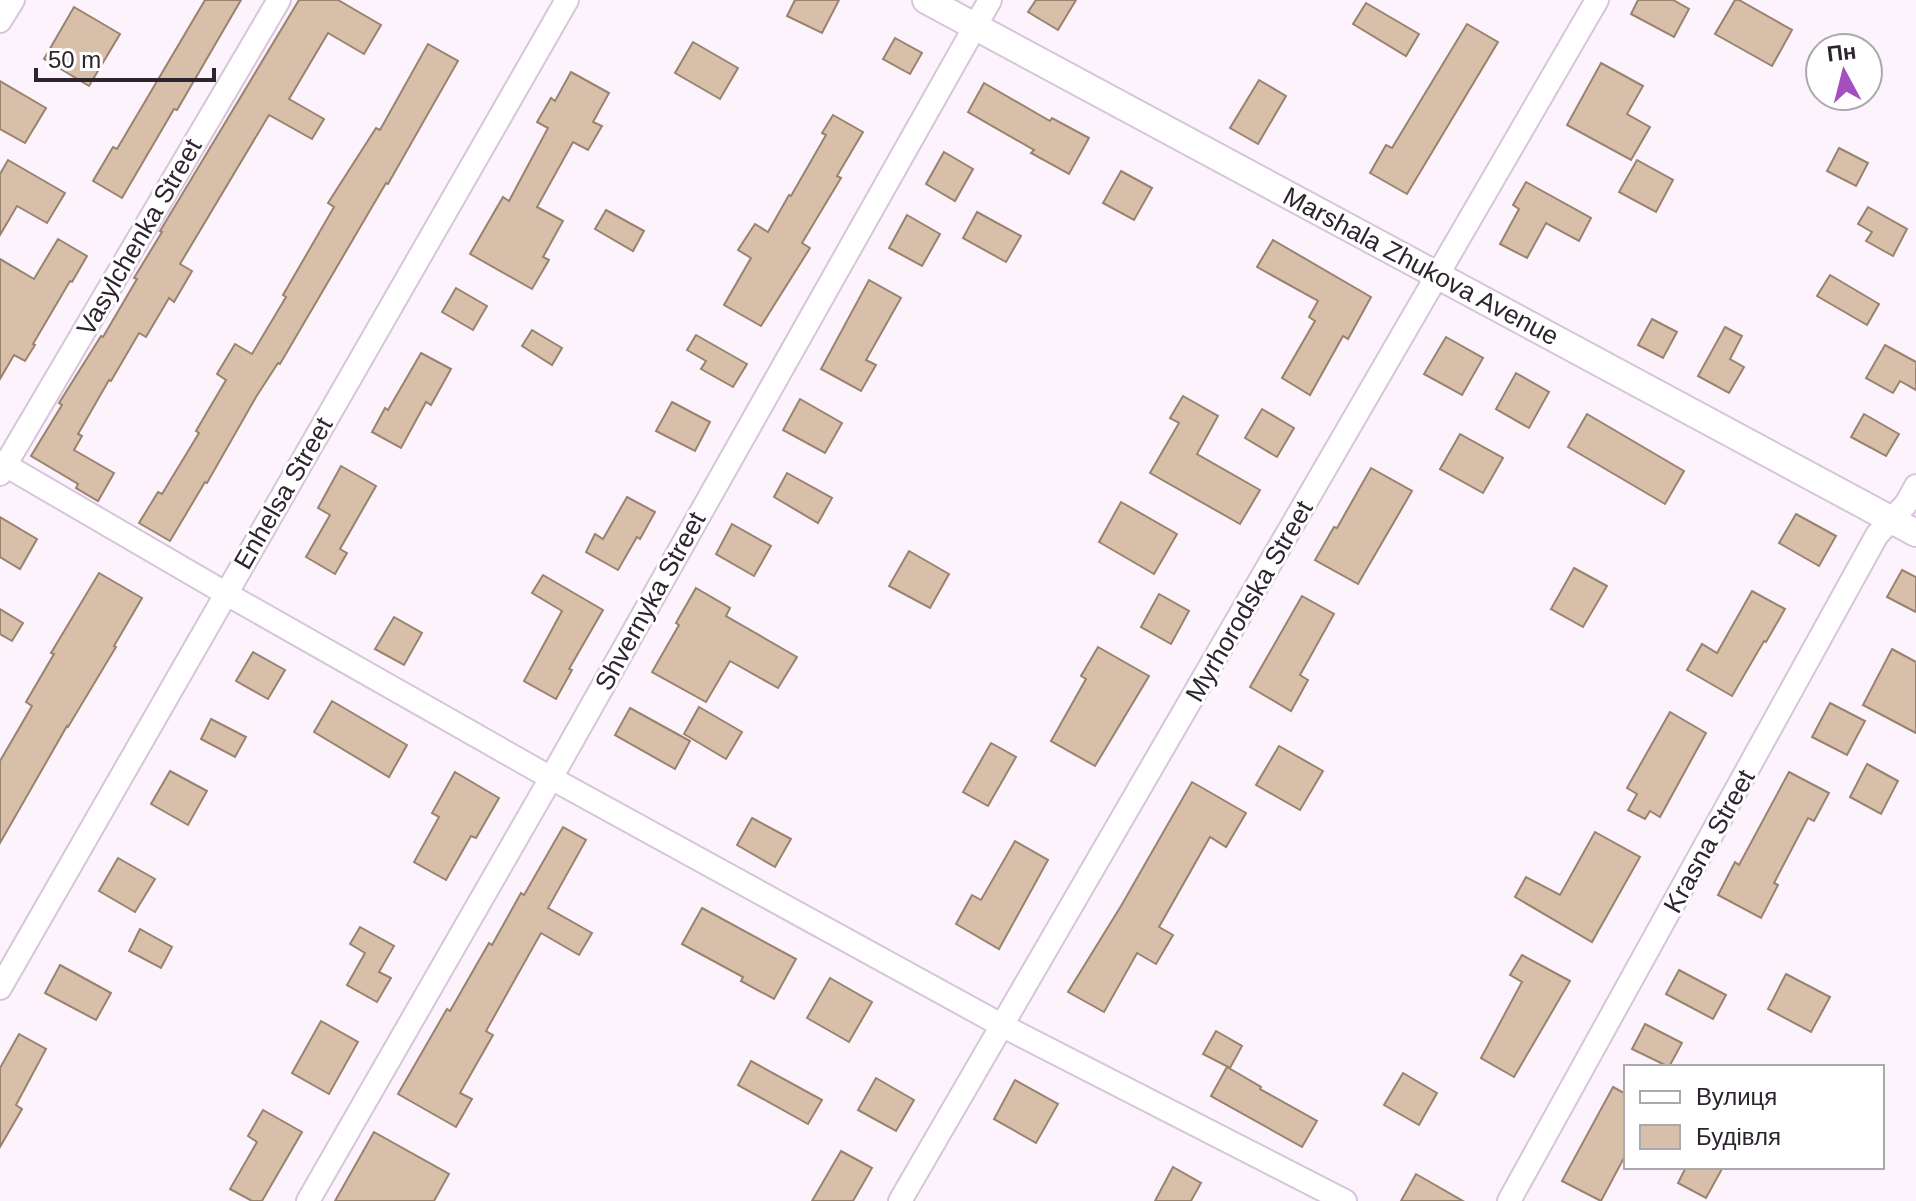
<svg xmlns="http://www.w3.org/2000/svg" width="1916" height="1201" font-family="Arial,sans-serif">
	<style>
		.building { fill: #d7bfa9; stroke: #99836e; stroke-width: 2 }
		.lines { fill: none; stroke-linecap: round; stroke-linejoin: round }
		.minor-casing { stroke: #d8c4dc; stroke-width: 26 }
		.tertiary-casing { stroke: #d8c4dc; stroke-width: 30 }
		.minor { stroke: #fff; stroke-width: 22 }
		.tertiary { stroke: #fff; stroke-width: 26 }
		.labels { text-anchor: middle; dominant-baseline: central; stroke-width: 6; stroke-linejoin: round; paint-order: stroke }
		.street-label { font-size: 26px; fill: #2d252e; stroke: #fff }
	</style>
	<rect width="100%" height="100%" fill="#fcf3fd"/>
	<g class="building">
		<polygon points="205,0 241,0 177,110 174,109 122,198 93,181 113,147 117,149"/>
		<polygon points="299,0 338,0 381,25 364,54 328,33 289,99 324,119 312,139 269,115 180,264 192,271 174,302 169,298 146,337 139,333 111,381 109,380 78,434 82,436 74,450 114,473 98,501 76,488 78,484 31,456 62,405 59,403 101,336 103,337 137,279 134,278 162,232 160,231"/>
		<polygon points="795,0 839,0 822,33 787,16"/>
		<polygon points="1036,0 1076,0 1058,30 1028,12"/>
		<polygon points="1638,0 1673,0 1689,9 1674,37 1631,14"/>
		<polygon points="1735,0 1739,0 1792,30 1772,66 1715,34"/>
		<polygon points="1366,3 1419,34 1406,56 1353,24"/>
		<polygon points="74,7 120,34 89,86 44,59"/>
		<polygon points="1467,24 1498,42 1407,194 1370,173 1386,145 1392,148"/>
		<polygon points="895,38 922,53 910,74 883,59"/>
		<polygon points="693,42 738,68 720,99 675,73"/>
		<polygon points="428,44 458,61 388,184 386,183 280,364 278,363 256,397 207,483 205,482 170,541 139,523 158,492 162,494 199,433 196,431 226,380 217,374 235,344 252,354 286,297 283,295 334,207 328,203 376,128 380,130"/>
		<polygon points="1601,63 1643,86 1627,114 1650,127 1631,160 1567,125"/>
		<polygon points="571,72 609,93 593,122 602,126 588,150 573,142 537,207 563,221 543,257 549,260 532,289 470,254 503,197 509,201 548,128 537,122 551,98 555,101"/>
		<polygon points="1259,80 1286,96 1258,144 1230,128"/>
		<polygon points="0,81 46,108 25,143 0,129"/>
		<polygon points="984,83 1050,121 1052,118 1089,138 1069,174 1031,153 1034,150 968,112"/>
		<polygon points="833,115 863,132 837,176 841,178 802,243 810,248 761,326 724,305 751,258 738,250 755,224 768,232 789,195 791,196 826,135 822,133"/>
		<polygon points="1839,148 1868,163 1856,186 1827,171"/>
		<polygon points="944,152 973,169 955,201 926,184"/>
		<polygon points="8,160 65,193 47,223 17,206 0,235 0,174"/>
		<polygon points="1637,160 1673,180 1656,212 1619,192"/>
		<polygon points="1121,171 1152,188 1134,220 1103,203"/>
		<polygon points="1526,182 1591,218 1579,241 1546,223 1527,258 1500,244 1519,209 1513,205"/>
		<polygon points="1868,207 1907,229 1893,256 1866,241 1872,232 1858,224"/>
		<polygon points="606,210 644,231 633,251 595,229"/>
		<polygon points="977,212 1021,236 1006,262 963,238"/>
		<polygon points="907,215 940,234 922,266 889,248"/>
		<polygon points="58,239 87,256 72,282 70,281 33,344 35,345 25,361 14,355 0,379 0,259 34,279"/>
		<polygon points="1273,240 1371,297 1348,339 1343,336 1310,395 1282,378 1315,321 1309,317 1318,301 1257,267"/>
		<polygon points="1830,275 1879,304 1867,325 1817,296"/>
		<polygon points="869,280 901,298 866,360 876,365 861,391 821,369"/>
		<polygon points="456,288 487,306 473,330 442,312"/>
		<polygon points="1652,319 1677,332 1663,358 1638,345"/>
		<polygon points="1725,327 1742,336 1730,359 1744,367 1729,393 1698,376"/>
		<polygon points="532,330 562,348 552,365 522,346"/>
		<polygon points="696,335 747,364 733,387 701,369 706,361 687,350"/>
		<polygon points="1446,337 1483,358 1462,395 1424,374"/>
		<polygon points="1885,345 1916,362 1916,390 1900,381 1893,393 1866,378"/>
		<polygon points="421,353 451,369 431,405 426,402 401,448 372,432 385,408 388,410"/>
		<polygon points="1516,373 1549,392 1529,428 1496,409"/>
		<polygon points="1183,396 1218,416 1197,454 1260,490 1240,524 1150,473 1179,423 1170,418"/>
		<polygon points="800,399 842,423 825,453 783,430"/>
		<polygon points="672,402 710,422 695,451 656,431"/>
		<polygon points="1262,409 1294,428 1277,457 1245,438"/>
		<polygon points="1587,414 1684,471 1665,504 1568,447"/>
		<polygon points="1864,414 1899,434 1886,456 1851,437"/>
		<polygon points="1460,434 1503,458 1483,493 1440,469"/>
		<polygon points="341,466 376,486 340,549 347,553 335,574 306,557 330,515 318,508"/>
		<polygon points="1371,468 1412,491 1358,584 1315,560 1334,527 1337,528"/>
		<polygon points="787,473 832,498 818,523 774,497"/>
		<polygon points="627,497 655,512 640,539 637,537 618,570 586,552 595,534 603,539"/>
		<polygon points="1121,502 1177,534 1154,574 1099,542"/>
		<polygon points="1796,514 1836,536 1819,566 1779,543"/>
		<polygon points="0,517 37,539 20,569 0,557"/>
		<polygon points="732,524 771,546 754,576 716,554"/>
		<polygon points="909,551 949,574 930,608 889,586"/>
		<polygon points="1574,568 1607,586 1583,627 1551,609"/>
		<polygon points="1902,570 1916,577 1916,612 1887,597"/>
		<polygon points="99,573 142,598 114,646 116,647 68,727 67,726 0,843 0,761 32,706 26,702 54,654 51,653"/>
		<polygon points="543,575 603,610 569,669 572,670 556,699 524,681 562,611 532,593"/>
		<polygon points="696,588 730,608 726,616 797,657 778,688 730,661 706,702 652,672 679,625 676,623"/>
		<polygon points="1752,591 1785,609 1766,642 1764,641 1732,696 1687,670 1702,644 1717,653"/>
		<polygon points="1159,594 1189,611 1171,644 1141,627"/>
		<polygon points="1302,596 1334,614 1300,675 1308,680 1291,711 1250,687"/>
		<polygon points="0,609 23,623 12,641 0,634"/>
		<polygon points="394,617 422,633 404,665 375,649"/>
		<polygon points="1098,647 1149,676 1095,766 1051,741 1086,679 1081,676"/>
		<polygon points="1892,649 1916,662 1916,733 1863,705"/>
		<polygon points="253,652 285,670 268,699 236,681"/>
		<polygon points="332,701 407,745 389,777 314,732"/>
		<polygon points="1830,703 1865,721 1847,755 1812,737"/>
		<polygon points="699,707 742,732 726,759 684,734"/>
		<polygon points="630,708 690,741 675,769 615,735"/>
		<polygon points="1670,712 1706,733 1660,817 1650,811 1645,819 1628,810 1637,794 1627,788"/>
		<polygon points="211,719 246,737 235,757 201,739"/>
		<polygon points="991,743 1016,757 988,806 963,792"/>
		<polygon points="1279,746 1323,771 1300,810 1256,785"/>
		<polygon points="1867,764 1898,781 1881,814 1850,797"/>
		<polygon points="170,771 207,791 188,825 151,804"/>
		<polygon points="455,772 499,798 476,838 471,836 446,880 414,862 439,817 432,813"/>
		<polygon points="1789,772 1829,793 1814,821 1808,818 1774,883 1778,885 1761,918 1718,895 1735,862 1739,865"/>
		<polygon points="1192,782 1246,813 1226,847 1210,837 1159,927 1173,935 1156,964 1137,953 1104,1012 1068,992 1121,906"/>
		<polygon points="752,818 791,839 775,867 737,845"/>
		<polygon points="563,827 586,840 548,908 592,933 579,955 541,933 486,1031 493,1035 460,1093 472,1099 456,1127 398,1094 447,1009 450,1011 489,943 492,945 521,893 524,895"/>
		<polygon points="1595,832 1640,857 1592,942 1515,897 1526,877 1560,895"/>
		<polygon points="1015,841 1048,860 999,949 956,924 972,895 981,900"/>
		<polygon points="118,858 155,879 135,912 99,891"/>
		<polygon points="702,908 796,959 774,999 741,981 743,977 682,944"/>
		<polygon points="360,927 394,946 379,972 391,978 377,1002 347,985 365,953 350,944"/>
		<polygon points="140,929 172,947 161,968 129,951"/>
		<polygon points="1522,955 1570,981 1514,1077 1481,1058 1522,982 1510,975"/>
		<polygon points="60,965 111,993 96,1020 45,993"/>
		<polygon points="1679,970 1726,995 1713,1019 1666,994"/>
		<polygon points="1786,974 1830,997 1811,1032 1768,1009"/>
		<polygon points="830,978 872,1002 849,1042 807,1018"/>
		<polygon points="321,1021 358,1042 329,1094 292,1073"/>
		<polygon points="1645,1024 1682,1043 1669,1067 1632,1049"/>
		<polygon points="1216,1031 1242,1046 1230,1068 1203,1054"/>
		<polygon points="19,1034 46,1049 16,1105 22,1109 0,1147 0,1068"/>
		<polygon points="751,1061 822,1100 808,1124 738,1085"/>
		<polygon points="1227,1067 1261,1087 1260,1089 1317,1121 1302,1147 1211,1096"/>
		<polygon points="1403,1073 1437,1093 1419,1125 1384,1105"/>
		<polygon points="876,1078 914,1100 896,1131 858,1110"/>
		<polygon points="1015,1080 1058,1104 1036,1143 994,1119"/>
		<polygon points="1613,1087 1626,1094 1626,1154 1601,1201 1562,1181"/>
		<polygon points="263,1110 302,1132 262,1201 252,1201 230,1189 257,1142 248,1136"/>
		<polygon points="374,1132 449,1174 434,1201 335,1201"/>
		<polygon points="841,1151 872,1168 853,1201 812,1201"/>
		<polygon points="1173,1167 1201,1183 1191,1201 1155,1201"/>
		<polygon points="1686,1167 1723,1167 1706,1198 1678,1183"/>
		<polygon points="1416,1174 1463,1201 1401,1201"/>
	</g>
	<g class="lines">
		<g class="minor-casing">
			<g id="minor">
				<polyline points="0,21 13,0"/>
				<polyline points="0,462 225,593 551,778 1001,1025 1345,1201"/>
				<polyline points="0,474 279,0"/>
				<polyline points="0,988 567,0"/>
				<polyline points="308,1201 551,778 990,0"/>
				<polyline points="900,1201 1597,0"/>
				<polyline points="1509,1201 1877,535 1906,504 1916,486"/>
			</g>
		</g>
		<g class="tertiary-casing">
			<polyline id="tertiary" points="926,0 1916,533"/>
		</g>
		<use href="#minor" class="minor"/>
		<use href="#tertiary" class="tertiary"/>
	</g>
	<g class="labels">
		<g class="street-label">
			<text transform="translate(139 237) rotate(-60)">Vasylchenka Street</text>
			<text transform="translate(1421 266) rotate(28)">Marshala Zhukova Avenue</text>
			<text transform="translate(283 493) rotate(-60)">Enhelsa Street</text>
			<text transform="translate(650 601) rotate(-61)">Shvernyka Street</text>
			<text transform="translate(1249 601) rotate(-60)">Myrhorodska Street</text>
			<text transform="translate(1709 841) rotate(-61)">Krasna Street</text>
		</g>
	</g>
	<rect x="1624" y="1065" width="260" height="104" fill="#ffffff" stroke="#aba8ab" stroke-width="2"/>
	<rect x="1640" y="1091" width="40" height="12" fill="#ffffff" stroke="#aba8ab" stroke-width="2"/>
	<text x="1696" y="1105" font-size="24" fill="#2d252e">Вулиця</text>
	<rect x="1640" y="1125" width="40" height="24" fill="#d7bfa9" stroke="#aba8ab" stroke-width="2"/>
	<text x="1696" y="1145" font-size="24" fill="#2d252e">Будівля</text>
	<g transform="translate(1844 72) rotate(353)"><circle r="38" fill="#ffffff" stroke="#aba8ab" stroke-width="2"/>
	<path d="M0-6L14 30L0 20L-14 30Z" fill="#a34fbe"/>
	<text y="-12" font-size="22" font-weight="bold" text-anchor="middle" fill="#2d252e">Пн</text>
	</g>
	<path d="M36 68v12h178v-12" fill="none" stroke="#2d252e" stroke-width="4"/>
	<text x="48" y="68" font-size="24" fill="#2d252e" stroke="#ffffff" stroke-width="6" paint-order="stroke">50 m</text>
</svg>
